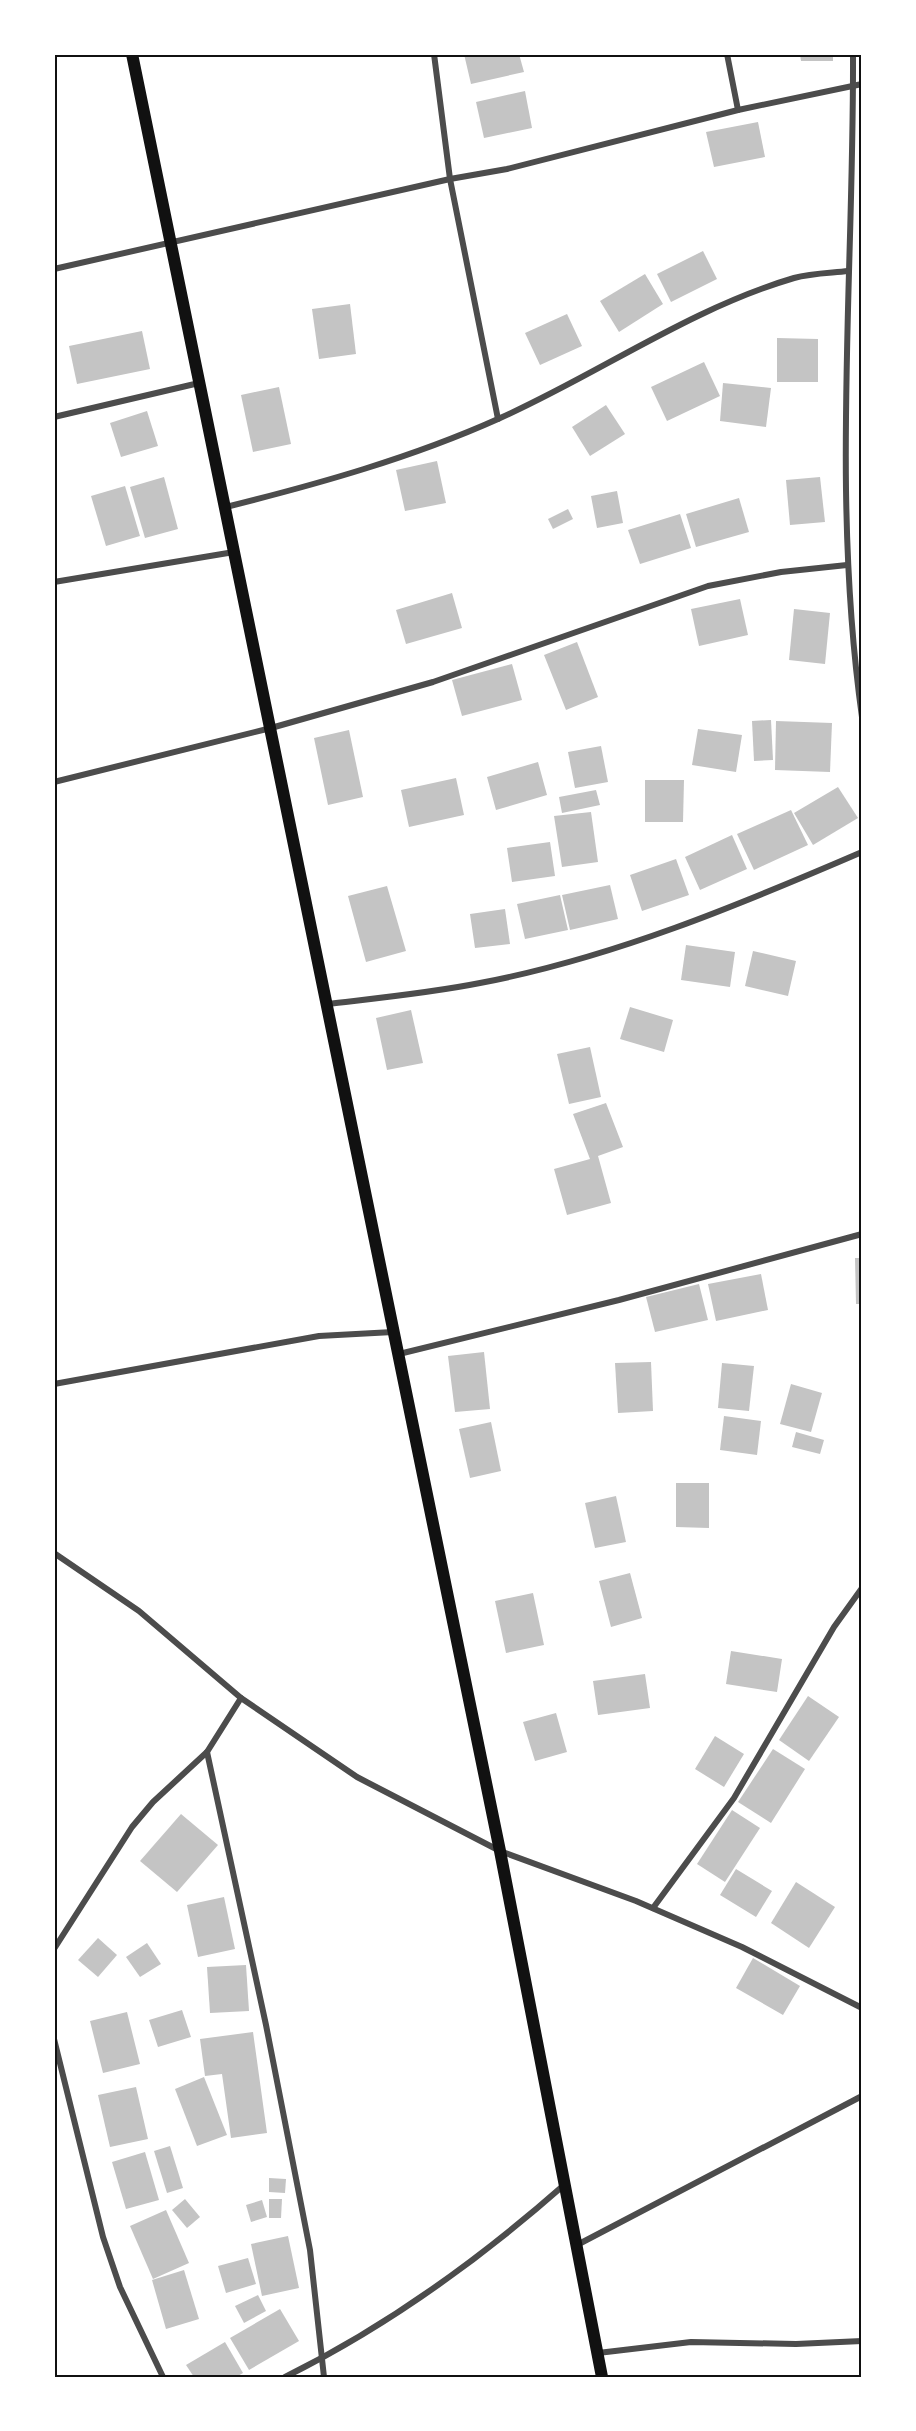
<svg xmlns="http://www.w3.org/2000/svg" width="916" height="2431" font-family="'PT Sans Narrow',sans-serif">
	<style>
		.building { fill: #c4c4c4 }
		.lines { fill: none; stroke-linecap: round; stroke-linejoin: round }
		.minor { stroke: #4c4c4c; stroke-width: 6 }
		.secondary { stroke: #111; stroke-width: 12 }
		.neatline { fill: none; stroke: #111; stroke-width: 2 }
	</style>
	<rect width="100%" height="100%" fill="#fff"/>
	<g class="building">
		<polygon points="464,54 519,54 524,72 471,84"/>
		<polygon points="800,54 833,54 833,61 801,61"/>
		<polygon points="525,91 532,128 484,138 476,102"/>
		<polygon points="758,122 765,157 714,167 706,132"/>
		<polygon points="703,251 717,279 671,302 657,274"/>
		<polygon points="645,274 663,304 619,332 600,301"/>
		<polygon points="350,304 356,354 319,359 312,309"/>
		<polygon points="567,314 582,346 540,365 525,333"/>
		<polygon points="142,331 150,369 77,384 69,346"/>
		<polygon points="777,338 818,339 818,382 777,382"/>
		<polygon points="704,362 720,396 667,421 651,387"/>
		<polygon points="723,383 771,388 766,427 720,421"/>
		<polygon points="279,387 291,444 253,452 241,395"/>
		<polygon points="606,405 625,434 590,456 572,427"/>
		<polygon points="147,411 158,446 121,457 110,423"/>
		<polygon points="437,461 446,503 405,511 396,470"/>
		<polygon points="164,477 178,529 145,538 130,487"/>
		<polygon points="820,477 825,522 790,525 786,480"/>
		<polygon points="125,486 140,536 106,546 91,496"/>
		<polygon points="617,491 623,523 597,528 591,496"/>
		<polygon points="739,498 749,532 696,547 686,514"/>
		<polygon points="568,509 573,519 553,529 548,519"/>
		<polygon points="680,514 691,548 640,564 628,530"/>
		<polygon points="452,593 462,628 406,644 396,610"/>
		<polygon points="740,599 748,635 699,646 691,609"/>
		<polygon points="794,609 830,613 825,664 789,660"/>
		<polygon points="577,642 598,697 566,710 544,655"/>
		<polygon points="512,664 522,700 462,716 452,680"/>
		<polygon points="771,720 773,760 754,761 752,721"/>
		<polygon points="776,721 832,723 830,772 775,770"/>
		<polygon points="698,729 742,735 736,772 692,765"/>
		<polygon points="349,730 363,797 328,805 314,738"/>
		<polygon points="601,746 608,782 575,788 568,752"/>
		<polygon points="538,762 547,795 496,810 487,777"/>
		<polygon points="456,778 464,815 409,827 401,790"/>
		<polygon points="645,780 684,780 683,822 645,822"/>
		<polygon points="838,787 858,818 813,845 794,813"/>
		<polygon points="596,790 600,805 562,813 559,797"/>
		<polygon points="791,810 808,845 754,870 737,834"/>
		<polygon points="591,812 598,862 562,867 554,816"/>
		<polygon points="732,835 747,869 700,890 685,857"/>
		<polygon points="550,842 555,876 512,882 507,848"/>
		<polygon points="676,859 689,895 642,911 630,875"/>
		<polygon points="610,885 618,919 570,930 562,895"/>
		<polygon points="387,886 406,951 366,962 348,896"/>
		<polygon points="560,895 568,930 525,939 517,904"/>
		<polygon points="505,909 510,944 475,948 470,914"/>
		<polygon points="686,945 735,952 730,987 681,980"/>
		<polygon points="753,951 796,961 788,996 745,986"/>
		<polygon points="630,1007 673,1020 664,1052 620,1039"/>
		<polygon points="411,1010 423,1063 387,1070 376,1018"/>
		<polygon points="590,1047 601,1097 569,1104 557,1054"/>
		<polygon points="606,1103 623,1147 598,1156 611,1203 567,1215 554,1169 590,1159 573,1114"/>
		<polygon points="855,1258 862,1258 862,1304 856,1304"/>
		<polygon points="761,1274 768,1310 716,1321 708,1284"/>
		<polygon points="699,1284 708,1320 655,1332 646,1297"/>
		<polygon points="484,1352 490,1409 455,1412 448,1356"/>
		<polygon points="651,1362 653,1411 618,1413 615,1363"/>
		<polygon points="722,1363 754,1366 749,1411 718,1408"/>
		<polygon points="791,1384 822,1393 811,1432 780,1424"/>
		<polygon points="724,1416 761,1421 757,1455 720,1450"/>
		<polygon points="491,1422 501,1471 470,1478 459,1429"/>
		<polygon points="796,1432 824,1440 820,1454 792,1447"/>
		<polygon points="676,1483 709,1483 709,1528 676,1527"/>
		<polygon points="616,1496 626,1542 595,1548 585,1503"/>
		<polygon points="630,1573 642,1618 611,1627 599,1581"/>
		<polygon points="533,1593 544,1645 506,1653 495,1601"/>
		<polygon points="731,1651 782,1659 777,1692 726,1684"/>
		<polygon points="645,1674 650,1708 598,1715 593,1681"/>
		<polygon points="808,1696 839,1717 809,1761 779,1740"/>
		<polygon points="556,1713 567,1752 535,1761 523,1722"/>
		<polygon points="715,1736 744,1754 724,1787 695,1769"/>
		<polygon points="773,1749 805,1769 771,1823 738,1802"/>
		<polygon points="732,1810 760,1828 725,1882 697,1864"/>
		<polygon points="181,1814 218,1845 177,1892 140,1861"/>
		<polygon points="736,1869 772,1891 756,1917 720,1895"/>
		<polygon points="796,1882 835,1907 809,1948 771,1923"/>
		<polygon points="224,1897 235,1949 198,1957 187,1905"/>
		<polygon points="98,1938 117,1955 98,1977 78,1960"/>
		<polygon points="147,1943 161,1964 140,1977 126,1957"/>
		<polygon points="753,1958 800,1986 783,2015 736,1988"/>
		<polygon points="246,1965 249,2011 210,2013 207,1967"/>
		<polygon points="182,2010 191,2037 158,2047 149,2020"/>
		<polygon points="127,2012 140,2064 103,2073 90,2021"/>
		<polygon points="253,2032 267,2133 231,2138 222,2074 205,2076 200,2039"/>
		<polygon points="204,2077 227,2135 197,2146 175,2089"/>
		<polygon points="136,2087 148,2139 110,2147 98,2095"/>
		<polygon points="170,2146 183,2188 167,2193 154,2151"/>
		<polygon points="145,2152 159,2200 126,2209 112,2162"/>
		<polygon points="269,2178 286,2179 285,2193 269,2192"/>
		<polygon points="185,2199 200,2217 187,2228 172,2210"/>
		<polygon points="269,2199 282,2199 281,2218 269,2218"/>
		<polygon points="262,2200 267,2217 251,2222 246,2205"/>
		<polygon points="166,2210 189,2263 153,2279 130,2226"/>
		<polygon points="288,2236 299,2288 262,2296 251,2244"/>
		<polygon points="248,2258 256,2284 226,2293 218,2266"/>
		<polygon points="184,2270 199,2319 166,2329 152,2280"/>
		<polygon points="258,2295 266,2311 244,2323 235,2306"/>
		<polygon points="280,2309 299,2341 249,2370 230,2338"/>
		<polygon points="225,2342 243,2373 236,2377 194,2377 186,2365"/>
	</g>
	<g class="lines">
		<g class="minor">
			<polyline points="434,54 450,179 498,419"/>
			<polyline points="727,54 738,110"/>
			<path d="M 853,54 C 854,275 831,497 862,717"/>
			<polyline points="54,269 450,179 507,169 738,110 862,84"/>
			<polyline points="54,417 199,383"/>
			<path d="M 226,507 C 318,484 411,458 498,419 C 597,375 689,309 794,278 C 811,273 830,273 848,271"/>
			<polyline points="54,582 234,552"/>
			<polyline points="54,782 271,728 433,682 708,586 781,572 847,565"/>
			<path d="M 327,1004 C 378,998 430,993 480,983 C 612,958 739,905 862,852"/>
			<polyline points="399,1354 619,1300 862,1234"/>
			<polyline points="54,1384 319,1336 393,1332"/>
			<polyline points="54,1553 139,1611 241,1698 357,1777 500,1851 636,1901 742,1947 862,2008"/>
			<polyline points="207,1752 266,2025 310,2250 324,2377"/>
			<polyline points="653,1908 734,1798 834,1627 862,1588"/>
			<polyline points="54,1949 132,1827 153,1802 207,1752 241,1698"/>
			<polyline points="54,2039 103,2237 120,2287 163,2377"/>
			<polyline points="577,2245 862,2096"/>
			<polyline points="598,2353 691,2342 796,2344 862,2341"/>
			<path d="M 285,2377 C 386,2327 480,2259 564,2185"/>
		</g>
		<polyline class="secondary" points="132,54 500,1851 602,2377"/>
	</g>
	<rect width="916" height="2431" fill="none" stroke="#ffffff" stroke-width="111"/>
	<rect x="56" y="56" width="804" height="2320" class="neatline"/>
</svg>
